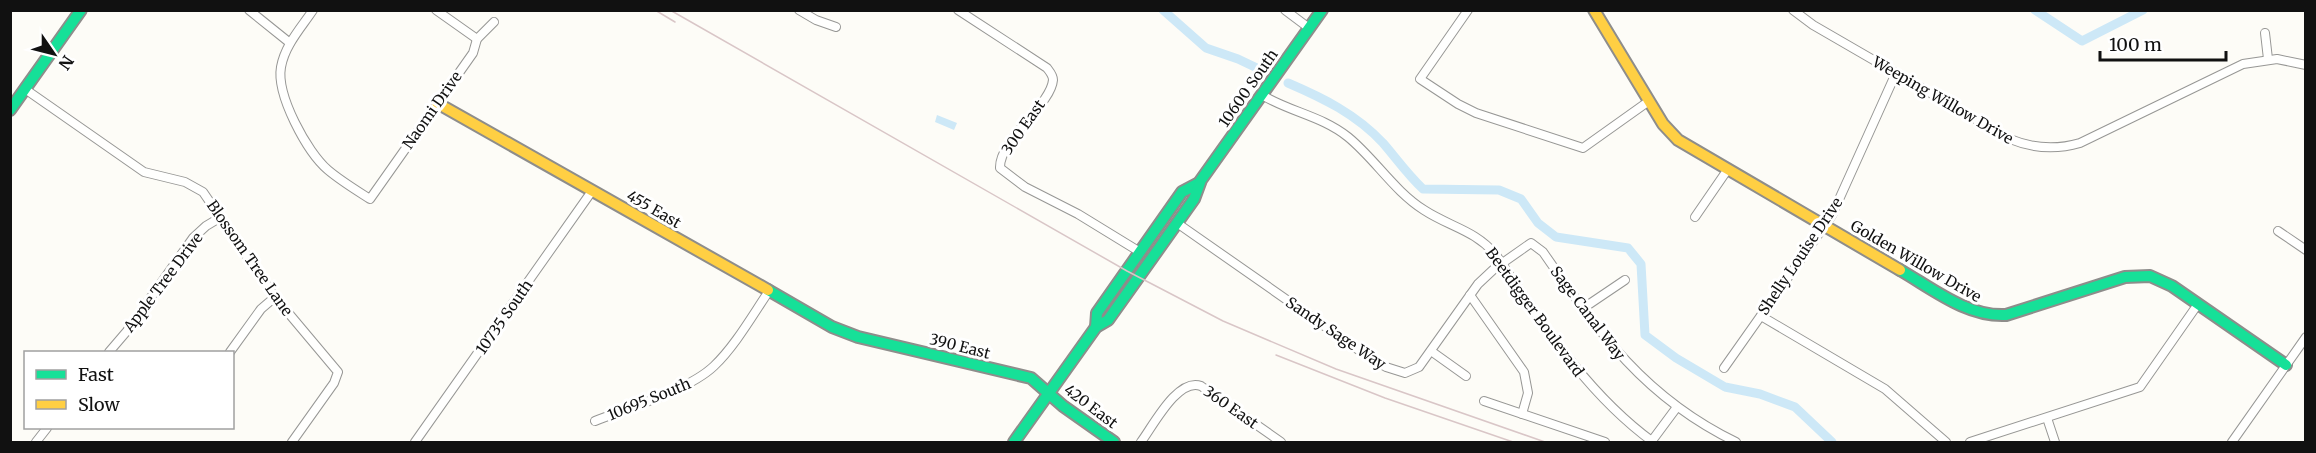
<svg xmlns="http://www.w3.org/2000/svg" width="2316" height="453" font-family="Merriweather,serif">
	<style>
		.water { fill: url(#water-ripples) }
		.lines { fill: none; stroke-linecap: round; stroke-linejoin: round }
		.canal { stroke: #cde8f7; stroke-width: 9 }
		.street-casing { stroke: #979795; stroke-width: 10 }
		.fast-casing { stroke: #8e8d8b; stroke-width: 14 }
		.slow-casing { stroke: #8e8d8b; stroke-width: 14 }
		.street { stroke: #fffffe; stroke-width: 8 }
		.fast { stroke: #16e098; stroke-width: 10 }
		.slow { stroke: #ffcf43; stroke-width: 10 }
		.tram { stroke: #d9c6c7; stroke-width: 1.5 }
		.labels { text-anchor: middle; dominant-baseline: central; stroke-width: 6; stroke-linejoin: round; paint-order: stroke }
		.street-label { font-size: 15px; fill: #111; stroke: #fff }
	</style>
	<defs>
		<pattern id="water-ripples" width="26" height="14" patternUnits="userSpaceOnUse" patternTransform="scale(1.5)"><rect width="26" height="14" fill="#cde8f7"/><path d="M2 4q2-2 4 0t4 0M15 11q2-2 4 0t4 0" fill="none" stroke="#afc6d3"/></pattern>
	</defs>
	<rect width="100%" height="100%" fill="#fdfcf7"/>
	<polygon class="water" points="937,115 957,123 954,130 935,122"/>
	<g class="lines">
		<g class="canal">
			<polyline points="1163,10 1206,48 1238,59 1259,69"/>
			<polyline points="2035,10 2082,41 2143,10"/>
			<path d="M 1288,83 C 1323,98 1356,114 1383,143 C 1396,158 1408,175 1423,189 L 1499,190 L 1521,199 L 1538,223 L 1556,237 L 1628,248 L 1641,264 L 1645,335 L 1676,358 L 1725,387 L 1760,394 L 1795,407 L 1832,442"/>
		</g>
		<g class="street-casing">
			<g id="street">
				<polyline points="249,10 290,43"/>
				<path d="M 313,10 C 301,28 285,45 281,67 C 276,95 307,152 328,170 C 341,181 356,190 370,199 L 473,53 L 477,39 L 494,22"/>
				<polyline points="436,10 477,39"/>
				<polyline points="799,10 816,20 836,27"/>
				<path d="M 958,10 L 1047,68 C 1050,72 1053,75 1053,80 C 1051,105 999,140 1000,168 L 1025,187 L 1078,214 L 1140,252"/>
				<polyline points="1285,10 1309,28"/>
				<polyline points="1468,10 1420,79 1458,104 1476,113 1583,148 1649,101"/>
				<path d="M 1793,10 L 1813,25 L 2010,139 C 2034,149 2056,150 2080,143 L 2243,64 L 2277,59 L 2306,65"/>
				<polyline points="2265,33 2268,59"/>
				<polyline points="25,89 144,172 185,182 203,192 275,297 338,372 334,383 292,442"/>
				<path d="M 1262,95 C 1290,112 1322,116 1348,137 C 1375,159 1394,191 1424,210 C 1450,227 1475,230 1496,255 C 1543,324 1586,393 1653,442"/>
				<polyline points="1695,217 1728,169"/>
				<path d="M 1177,223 L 1370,358 L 1386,367 L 1405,373 L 1419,367 L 1478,284 L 1494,269 L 1531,243 L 1543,252 C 1599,333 1645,398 1736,442"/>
				<polyline points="2278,231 2306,250"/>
				<polyline points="1470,295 1524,372 1528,393 1522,414"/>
				<polyline points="1582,309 1625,280"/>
				<polyline points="1761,316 1885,389 1946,442"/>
				<polyline points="1431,351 1466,376"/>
				<polyline points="109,352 127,331 193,238 206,226 221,217"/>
				<polyline points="230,352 261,309 275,297"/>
				<polyline points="1724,368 1832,215 1896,73"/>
				<polyline points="1484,401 1605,442"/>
				<polyline points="2047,418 2055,442"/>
				<path d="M 595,421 C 628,408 689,390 714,366 C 735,346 752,316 769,291"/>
				<polyline points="36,442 47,428"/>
				<polyline points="415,442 592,191"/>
				<path d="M 1141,442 C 1153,426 1178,377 1201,386 L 1281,442"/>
				<polyline points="1651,442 1677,407"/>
				<polyline points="1970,442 2140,387 2198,304"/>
				<polyline points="2232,442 2306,337"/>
			</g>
		</g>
		<g class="fast-casing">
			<g id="fast">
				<polyline points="10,110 81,10"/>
				<path d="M 1900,270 C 1933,289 1967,317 2006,315 L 2125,277 L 2150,276 L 2172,286 L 2286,365"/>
				<polyline points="768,290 832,327 858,337 1031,378 1063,406 1114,442"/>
				<polyline points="1096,327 1097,313 1182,192 1199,183"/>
				<polyline points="1014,442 1096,327 1108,320 1194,199 1201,180 1322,10"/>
			</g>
		</g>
		<g class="slow-casing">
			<g id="slow">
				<polyline points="1594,10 1663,124 1678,140 1900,270"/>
				<polyline points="437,103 768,290"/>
			</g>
		</g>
		<use href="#street" class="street"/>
		<use href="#fast" class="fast"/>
		<use href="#slow" class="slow"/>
		<g class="tram">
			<polyline points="655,10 675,22"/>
			<polyline points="670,10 1127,271 1223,321 1336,369 1545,442"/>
			<polyline points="1276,355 1385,398 1513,442"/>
		</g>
	</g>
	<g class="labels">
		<g class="street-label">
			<text transform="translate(1248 88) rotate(-55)">10600 South</text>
			<text transform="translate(1943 100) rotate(30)">Weeping Willow Drive</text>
			<text transform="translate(432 110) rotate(-55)">Naomi Drive</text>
			<text transform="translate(1023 127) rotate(-55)">300 East</text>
			<text transform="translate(654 209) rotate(30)">455 East</text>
			<text transform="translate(1800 256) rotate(-56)">Shelly Louise Drive</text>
			<text transform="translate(250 258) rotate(55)">Blossom Tree Lane</text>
			<text transform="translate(1916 261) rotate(30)">Golden Willow Drive</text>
			<text transform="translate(163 282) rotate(-53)">Apple Tree Drive</text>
			<text transform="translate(1535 312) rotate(54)">Beetdigger Boulevard</text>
			<text transform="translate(1588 313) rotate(53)">Sage Canal Way</text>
			<text transform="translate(504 317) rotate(-55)">10735 South</text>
			<text transform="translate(1336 333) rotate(34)">Sandy Sage Way</text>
			<text transform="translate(960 346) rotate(14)">390 East</text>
			<text transform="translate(649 399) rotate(-22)">10695 South</text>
			<text transform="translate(1091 406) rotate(37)">420 East</text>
			<text transform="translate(1231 407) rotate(35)">360 East</text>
		</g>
	</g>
	<rect width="2316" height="453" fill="none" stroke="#111111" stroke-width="24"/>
	<rect x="24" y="351" width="210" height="78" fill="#ffffff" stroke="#a0a0a0" stroke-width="1.5"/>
	<rect x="36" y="370" width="30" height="9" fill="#16e098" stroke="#a0a0a0" stroke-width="1.5"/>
	<text x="78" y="381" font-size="18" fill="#111111">Fast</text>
	<rect x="36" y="400" width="30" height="9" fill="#ffcf43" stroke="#a0a0a0" stroke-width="1.5"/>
	<text x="78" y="411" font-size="18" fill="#111111">Slow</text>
	<g transform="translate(54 54) rotate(125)" stroke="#ffffff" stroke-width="4.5" paint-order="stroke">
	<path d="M0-4.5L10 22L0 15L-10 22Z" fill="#111111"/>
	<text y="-9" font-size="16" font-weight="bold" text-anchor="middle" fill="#111111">N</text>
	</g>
	<path d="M2100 51v9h126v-9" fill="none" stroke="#111111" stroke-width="3"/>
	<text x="2109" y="51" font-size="18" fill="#111111" stroke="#ffffff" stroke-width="4.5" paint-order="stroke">100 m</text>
</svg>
